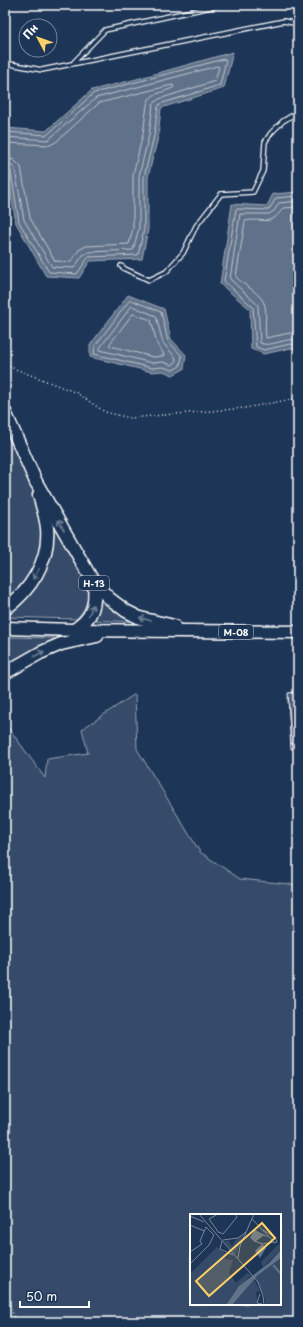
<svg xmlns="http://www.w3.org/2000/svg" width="303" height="1327" font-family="'Playpen Sans',sans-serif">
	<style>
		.green { fill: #364b69; stroke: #9aa5b4; fill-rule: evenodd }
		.water { fill: #617289; stroke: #a0aab8 }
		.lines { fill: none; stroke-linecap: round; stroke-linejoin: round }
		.shore { stroke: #c0c7d0; stroke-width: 1 }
		.service-casing { stroke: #fff; stroke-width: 6 }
		.primary-casing { stroke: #fff; stroke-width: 15 }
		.trunk-casing { stroke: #fff; stroke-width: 15 }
		.path { stroke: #fff; stroke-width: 1.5; stroke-dasharray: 1 3; stroke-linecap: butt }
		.service { stroke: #1d3557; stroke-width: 3.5 }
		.primary { stroke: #1d3557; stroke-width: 12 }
		.trunk { stroke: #1d3557; stroke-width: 12 }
		.wall { fill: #405068; stroke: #fff }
		.building { fill: #4a5d79; stroke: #fff }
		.oneway { stroke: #6c7c92 }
		.labels { text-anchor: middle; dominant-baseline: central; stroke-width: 3; stroke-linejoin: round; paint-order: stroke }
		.shield { fill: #1d3557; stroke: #bbc2cd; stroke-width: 1 }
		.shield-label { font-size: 9px; font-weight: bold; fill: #fff }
		.inset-river { fill: none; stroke: #617289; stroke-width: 2 }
		.inset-road { fill: none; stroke: #77869a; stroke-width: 1 }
		.view { fill: #ffd166; fill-opacity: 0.15; stroke: #ffd166; stroke-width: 2 }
		.inset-edge { fill: none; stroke: #fff; stroke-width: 2 }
	</style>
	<rect width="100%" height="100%" fill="#1d3557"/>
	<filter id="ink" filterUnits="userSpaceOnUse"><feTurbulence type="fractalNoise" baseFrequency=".025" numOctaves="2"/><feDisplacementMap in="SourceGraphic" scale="8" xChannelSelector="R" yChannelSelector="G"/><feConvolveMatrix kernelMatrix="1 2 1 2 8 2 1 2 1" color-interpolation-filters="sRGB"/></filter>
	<g filter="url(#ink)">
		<g class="green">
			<polygon points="5,430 32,487 41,516 43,539 32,575 5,604"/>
			<path d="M 53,525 L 55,526 L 86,581 C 90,596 88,608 76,619 L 5,617 L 38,580 L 51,526 Z"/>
			<polygon points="99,593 138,622 91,620"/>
			<polygon points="5,637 54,638 53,640 5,669"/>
			<path d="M 135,694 L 137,749 L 200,852 L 240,879 L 298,885 L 298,1322 L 5,1322 L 5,723 L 45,778 L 47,759 L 88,753 L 82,729 ZM 191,1215 L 280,1215 L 280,1304 L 191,1304 Z"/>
		</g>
		<g class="water">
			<polygon points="233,52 224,88 161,108 158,137 148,177 148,229 142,259 90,261 79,278 46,276 16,223 5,161 5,128 46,131 92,90 133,80"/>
			<polygon points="298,192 298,350 291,348 264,354 251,349 250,309 220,284 232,204 267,206 273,194"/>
			<polygon points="128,295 164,309 171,339 186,355 184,369 173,375 163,371 152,372 90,357 90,345"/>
		</g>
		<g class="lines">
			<g class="shore">
				<polyline points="5,132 47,135 94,93 224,59 226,60 220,85 160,104 158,107 154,136 144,177 144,229 138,255 89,257 87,259 77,274 49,272 19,222 11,172 9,169 5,168"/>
				<polyline points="5,137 48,140 96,98 217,66 219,67 215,81 159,99 153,104 149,135 139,176 139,228 133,250 89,252 83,255 74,268 52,267 24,220 15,169 11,165 5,163"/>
				<polyline points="5,143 50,145 56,142 99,103 172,85 174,86 173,88 154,95 149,99 147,105 143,134 133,175 133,228 129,244 86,246 79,250 71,262 55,261 30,218 21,167 14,160 5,157"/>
				<polyline points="298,196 276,198 270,208 267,210 236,209 224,281 253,307 256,347 264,350 290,344 298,345"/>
				<path d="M 298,201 L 279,203 L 274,211 L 269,214 L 240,214 L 230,279 L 258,305 L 260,343 C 271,348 285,337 298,340"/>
				<path d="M 298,207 L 283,208 C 270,228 263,217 245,221 L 236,277 C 244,286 262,293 265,306 C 267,316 264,327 266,338 L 290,333 L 298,334"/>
				<polygon points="131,300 161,312 168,341 182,356 180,366 173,370 163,367 152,368 94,354 95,346 129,301"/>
				<polygon points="132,306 156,316 163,343 176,358 175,363 172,365 163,362 152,363 100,350 100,348"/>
				<polygon points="133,314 151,320 157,344 164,354 163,356 153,357 110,346 110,344"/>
			</g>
			<g class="service-casing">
				<g id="service">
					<polyline points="74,62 105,30 220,5"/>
					<polyline points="5,63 42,70 284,21 298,24"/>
					<polyline points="121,266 125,269 149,280 166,272 183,253 196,226 221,194 253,192 263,171 265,142 271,133 283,121 298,112"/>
				</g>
			</g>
			<g class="primary-casing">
				<polyline id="primary" points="5,412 36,482"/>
			</g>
			<g class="trunk-casing">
				<g id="trunk">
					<polyline points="36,482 94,583 110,599 126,611 140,618 174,626"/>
					<path d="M 5,609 C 30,591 50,561 47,528 C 46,517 42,506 39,495"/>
					<polyline points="5,628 74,630 298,632"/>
					<path d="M 74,630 C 93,618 96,605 94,583"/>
					<polyline points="5,673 40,653 61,644 97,636"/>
				</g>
			</g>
			<g class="path">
				<polyline points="5,365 77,393 105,412 130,418 245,408 298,398"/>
				<polyline points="5,1294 16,1322"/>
			</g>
			<use href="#service" class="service"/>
			<use href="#primary" class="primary"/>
			<use href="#trunk" class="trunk"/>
		</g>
		<polygon class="wall" points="298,692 298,749 291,749 288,698"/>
		<g class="building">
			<polygon points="298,692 298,743 291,744 288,693"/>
			<polygon points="297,756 298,756 298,778"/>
		</g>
		<defs><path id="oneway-shaft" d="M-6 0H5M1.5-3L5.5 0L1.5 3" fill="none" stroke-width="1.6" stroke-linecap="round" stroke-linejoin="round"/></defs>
		<g class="oneway">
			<use href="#oneway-shaft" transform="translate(61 525) rotate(-120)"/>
			<use href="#oneway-shaft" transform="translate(36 574) rotate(120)"/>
			<use href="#oneway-shaft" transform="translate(91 610) rotate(-68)"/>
			<use href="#oneway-shaft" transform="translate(145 619) rotate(-164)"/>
			<use href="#oneway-shaft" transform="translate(39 654) rotate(-27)"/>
		</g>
	</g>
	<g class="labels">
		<g class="shield">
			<rect x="79" y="576" width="30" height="14" rx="3"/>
			<rect x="219" y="625" width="34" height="14" rx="3"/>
		</g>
		<g class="shield-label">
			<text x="94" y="583">Н-13</text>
			<text x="236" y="632">М-08</text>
		</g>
	</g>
	<g transform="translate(190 1214)">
		<rect width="91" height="91" fill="#1d3557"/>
		<path d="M 54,21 L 45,40 L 34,28 L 38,26 L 42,32 L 46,25 ZM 91,28 L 91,36 L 73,53 L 71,48 ZM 27,33 L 36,40 L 35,45 L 43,46 L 39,59 L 46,69 L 57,59 L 61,61 L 46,76 L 36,91 L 0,91 L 0,60 ZM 91,44 L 91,91 L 76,91 L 74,82 L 65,64 ZM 64,65 L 70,77 L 66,78 L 68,91 L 42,91 Z" fill="#364b69"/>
		<path d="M 65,15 L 67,17 L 79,23 L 73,22 L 65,28 L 60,24 ZM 72,30 L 76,34 L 70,44 L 65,37 ZM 91,36 L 91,44 L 67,62 L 42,91 L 36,91 L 49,72 L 79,49 Z" fill="#617289"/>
		<path class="inset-river" d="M 83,51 L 91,60"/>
		<path class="inset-road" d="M 9,0 L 68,68 L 73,82 L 74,91M 28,0 L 19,5 L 29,19M 0,2 L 14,8M 62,5 L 84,28 L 73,30 L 64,27M 0,11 L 14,17M 73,16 L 85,23 L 87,28 L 84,29M 29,18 L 33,20 L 47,3 L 45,0M 33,26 L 48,24 L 56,18M 10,27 L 16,13 L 24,21M 32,27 L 30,35 L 43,41M 50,32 L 64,0M 0,38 L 12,30 L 10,27M 48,44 L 50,32M 0,50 L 19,31 L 24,21M 70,80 L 67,89 L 72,90"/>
		<path class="view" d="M 72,9 L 85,24 L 19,82 L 6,67 Z"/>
		<rect width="91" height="91" class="inset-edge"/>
	</g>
	<rect width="303" height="1327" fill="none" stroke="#1d3557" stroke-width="20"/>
	<rect x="10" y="10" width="283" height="1307" fill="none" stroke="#fff" stroke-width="1.5" filter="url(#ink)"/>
	<g transform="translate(38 38) rotate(311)"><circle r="19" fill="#1d3557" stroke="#77869a"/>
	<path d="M0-3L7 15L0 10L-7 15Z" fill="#ffd166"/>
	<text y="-6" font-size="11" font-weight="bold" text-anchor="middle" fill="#ffffff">Пн</text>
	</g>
	<path d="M20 1301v6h69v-6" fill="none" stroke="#ffffff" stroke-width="2"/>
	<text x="26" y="1301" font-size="12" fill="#ffffff" stroke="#1d3557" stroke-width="3" paint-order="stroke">50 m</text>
</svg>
